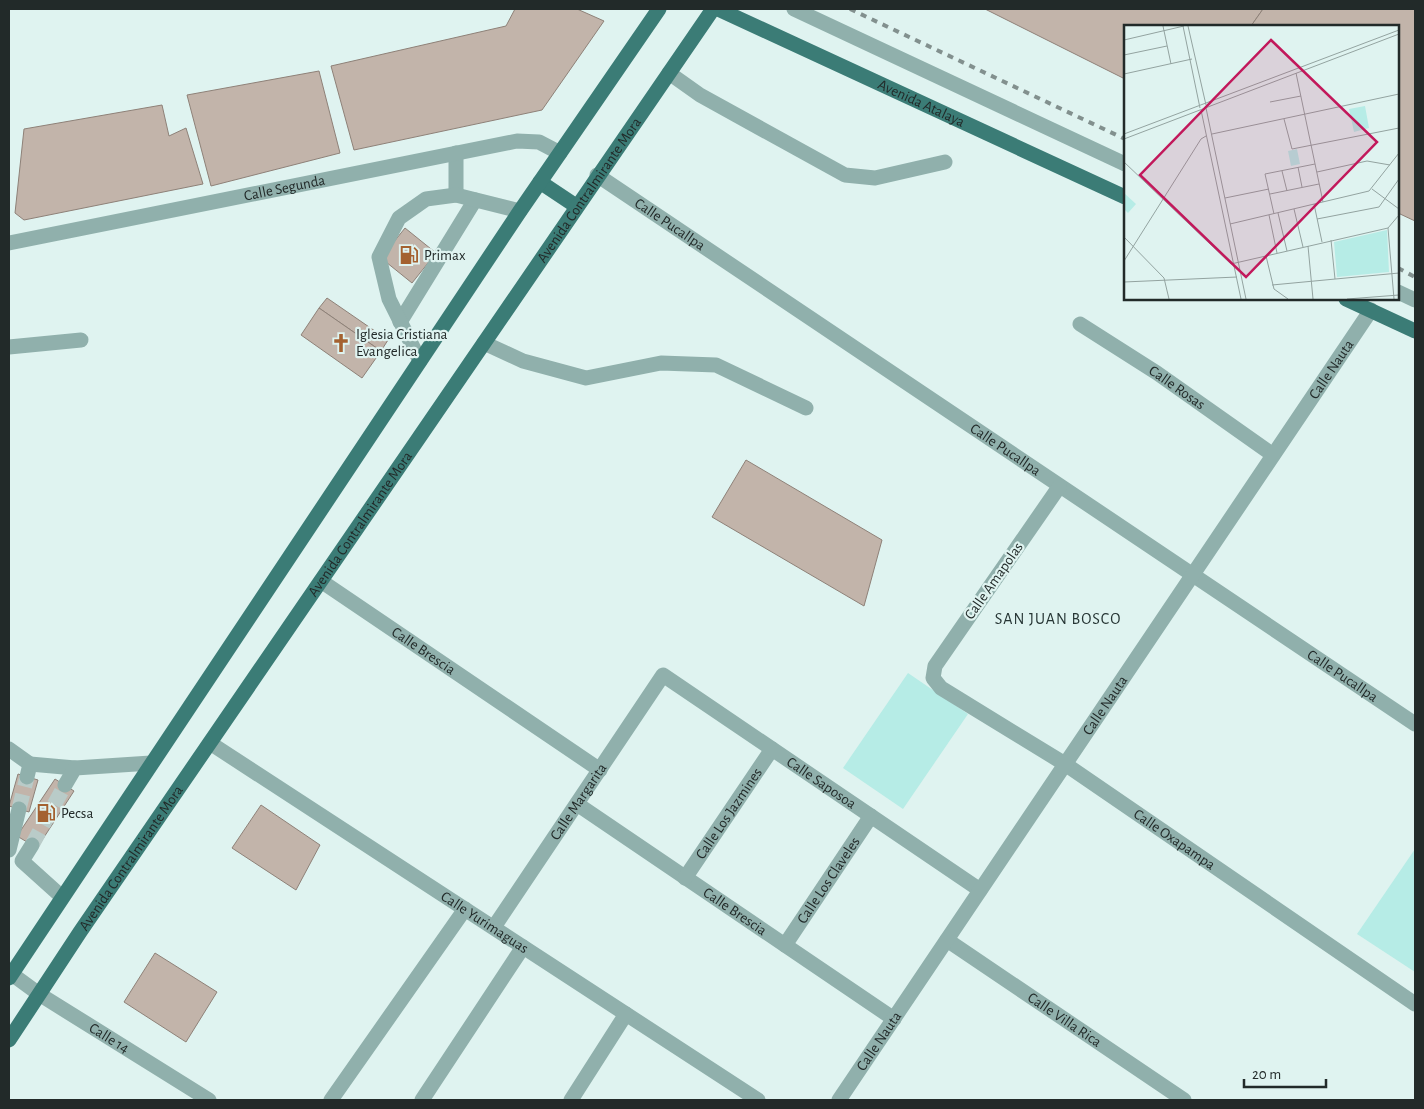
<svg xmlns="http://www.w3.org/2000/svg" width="1424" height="1109" font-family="'Alegreya Sans',sans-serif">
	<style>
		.green { fill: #b6ece6 }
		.building { fill: #c2b4aa; stroke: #8e8178 }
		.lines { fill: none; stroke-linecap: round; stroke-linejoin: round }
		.minor-tunnel { stroke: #b9cbc8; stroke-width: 15; stroke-dasharray: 15 8; stroke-linecap: butt }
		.minor { stroke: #90b0ac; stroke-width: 15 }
		.major { stroke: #3b7c76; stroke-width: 15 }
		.rail { stroke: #82908e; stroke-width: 4; stroke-dasharray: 6 6; stroke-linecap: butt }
		.labels { text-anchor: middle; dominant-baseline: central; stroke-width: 4.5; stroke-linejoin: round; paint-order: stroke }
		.street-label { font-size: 15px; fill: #222a29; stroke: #dff3f0 }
		.poi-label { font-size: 15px; fill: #222a29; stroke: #dff3f0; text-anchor: start }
		.neighbourhood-label { font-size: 16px; letter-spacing: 1px; fill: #263534; stroke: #dff3f0 }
		.inset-road { fill: none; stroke: #93a3a0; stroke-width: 1 }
		.view { fill: #c2185b; fill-opacity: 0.15; stroke: #c2185b; stroke-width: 2.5 }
		.inset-edge { fill: none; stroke: #222a29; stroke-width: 2.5 }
	</style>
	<rect width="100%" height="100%" fill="#dff3f0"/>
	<g class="green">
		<polygon points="908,673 968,714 903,809 843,768"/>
		<polygon points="1415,849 1415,972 1357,934"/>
	</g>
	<g class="building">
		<polygon points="515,9 577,9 604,21 542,110 354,150 331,66 506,26"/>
		<polygon points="985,9 1263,9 1251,26 1125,26 1125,79"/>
		<polygon points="1263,9 1415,9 1415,221 1398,213 1398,26 1251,26"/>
		<polygon points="319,71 340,153 211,186 187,95"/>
		<polygon points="162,105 169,136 186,128 203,184 24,220 15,213 24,129"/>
		<polygon points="405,228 436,253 412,283 381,258"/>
		<polygon points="327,298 388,340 381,351 319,308"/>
		<polygon points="319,308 381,351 362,378 301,335"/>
		<polygon points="746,460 882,540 864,606 712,517"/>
		<polygon points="18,774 38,780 29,812 9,806"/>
		<polygon points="55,779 74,791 37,848 17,836"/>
		<polygon points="261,805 320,845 296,890 232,848"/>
		<polygon points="155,953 217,992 186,1042 124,1002"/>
	</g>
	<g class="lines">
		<g class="minor-tunnel">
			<polyline points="19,809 27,777"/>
			<polyline points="32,845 65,785"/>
		</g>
		<g class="minor">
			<polyline points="794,9 1125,164"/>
			<polyline points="669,73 700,95 845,175 875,178 945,162"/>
			<path id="s1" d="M 597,175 L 1415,724"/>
			<polyline points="456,195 456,153"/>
			<path id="s2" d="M 9,243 L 517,141 L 539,142 L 560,153"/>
			<polyline points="1398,292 1415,300"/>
			<polyline points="400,322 475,200"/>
			<path id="s3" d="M 1080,324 L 1157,373 L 1273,455"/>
			<polyline points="484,343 523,361 586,378 661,363 716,365 806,408"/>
			<polyline points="9,347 81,340"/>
			<polyline points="420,361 389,299 379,257 399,218 426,199 456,195 520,211"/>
			<path id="s4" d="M 1059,487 L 935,666 L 933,678 L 941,688 L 1065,764 L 1415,1004"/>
			<path id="s5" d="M 321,581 L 600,770"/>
			<path id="s6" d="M 210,743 L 758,1100"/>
			<polyline points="9,749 30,764 27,777"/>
			<polyline points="30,764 75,768"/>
			<polyline points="65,785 75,768 151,763"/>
			<path id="s7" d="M 577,804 L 894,1019"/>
			<polyline points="32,845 22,861 62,897"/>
			<polyline points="9,850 19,809"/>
			<path id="s8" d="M 685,878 L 772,749"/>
			<path id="s9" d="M 494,927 L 663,675 L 980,890"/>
			<path id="s10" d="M 947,940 L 1184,1100"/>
			<path id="s11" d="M 785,945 L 871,816"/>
			<path id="s12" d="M 9,972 L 39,994 L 209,1100"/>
			<polyline points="331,1100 465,909"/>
			<polyline points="422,1100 523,947"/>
			<polyline points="571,1100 626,1014"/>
			<path id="s13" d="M 839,1100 L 1371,310"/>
		</g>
		<g class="major">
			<path id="s14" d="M 718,9 L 1125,197"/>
			<polyline points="540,182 576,206"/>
			<polyline points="1346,299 1415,331"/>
			<polyline points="9,978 520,211 659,9"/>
			<path id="s15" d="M 9,1040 L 80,932 L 713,9"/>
		</g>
		<g class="rail">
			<polyline points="850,9 1125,139"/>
			<polyline points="1398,268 1415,277"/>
		</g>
	</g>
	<defs>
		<g id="fuel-bare" transform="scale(1.5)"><path d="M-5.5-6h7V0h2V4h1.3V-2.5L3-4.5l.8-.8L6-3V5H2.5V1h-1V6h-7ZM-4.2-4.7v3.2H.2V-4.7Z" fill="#a46130" stroke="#dff3f0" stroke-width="2.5" paint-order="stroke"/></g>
		<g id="church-bare" transform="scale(1.5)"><path d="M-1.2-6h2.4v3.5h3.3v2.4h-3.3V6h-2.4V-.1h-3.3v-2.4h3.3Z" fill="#a46130" stroke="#dff3f0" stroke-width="2.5" paint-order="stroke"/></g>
	</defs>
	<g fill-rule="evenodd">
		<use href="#fuel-bare" x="409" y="255"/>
		<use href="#church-bare" x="341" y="343"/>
		<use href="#fuel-bare" x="46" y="813"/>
	</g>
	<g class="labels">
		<g class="street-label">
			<text stroke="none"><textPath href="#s14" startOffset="224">Avenida Atalaya</textPath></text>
			<text stroke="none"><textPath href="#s2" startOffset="281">Calle Segunda</textPath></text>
			<text stroke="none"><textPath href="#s15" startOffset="1029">Avenida Contralmirante Mora</textPath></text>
			<text stroke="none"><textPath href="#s1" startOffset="88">Calle Pucallpa</textPath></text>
			<text stroke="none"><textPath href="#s13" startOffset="881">Calle Nauta</textPath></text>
			<text stroke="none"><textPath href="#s3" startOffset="116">Calle Rosas</textPath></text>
			<text stroke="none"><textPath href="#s1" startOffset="492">Calle Pucallpa</textPath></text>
			<text stroke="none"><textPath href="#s15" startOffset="624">Avenida Contralmirante Mora</textPath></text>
			<text transform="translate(994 581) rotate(-55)">Calle Amapolas</text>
			<text stroke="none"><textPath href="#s5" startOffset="124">Calle Brescia</textPath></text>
			<text stroke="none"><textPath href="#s1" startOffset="898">Calle Pucallpa</textPath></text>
			<text stroke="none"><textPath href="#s13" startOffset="476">Calle Nauta</textPath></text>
			<text stroke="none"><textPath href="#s9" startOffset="495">Calle Saposoa</textPath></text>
			<text stroke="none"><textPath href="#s9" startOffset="151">Calle Margarita</textPath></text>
			<text stroke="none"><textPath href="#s8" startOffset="78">Calle Los Jazmines</textPath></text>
			<text stroke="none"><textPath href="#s4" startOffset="521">Calle Oxapampa</textPath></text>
			<text stroke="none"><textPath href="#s15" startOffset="219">Avenida Contralmirante Mora</textPath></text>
			<text stroke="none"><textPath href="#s11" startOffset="78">Calle Los Claveles</textPath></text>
			<text stroke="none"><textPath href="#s7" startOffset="191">Calle Brescia</textPath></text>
			<text stroke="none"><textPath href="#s6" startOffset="328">Calle Yurimaguas</textPath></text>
			<text stroke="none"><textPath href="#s10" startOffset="142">Calle Villa Rica</textPath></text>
			<text stroke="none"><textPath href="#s12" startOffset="120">Calle 14</textPath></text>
			<text stroke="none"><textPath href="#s13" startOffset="71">Calle Nauta</textPath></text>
		</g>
		<g class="poi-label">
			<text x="424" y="255">Primax</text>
			<text x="356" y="334">Iglesia Cristiana<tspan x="356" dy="17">Evangelica</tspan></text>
			<text x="61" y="813">Pecsa</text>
		</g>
		<g class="neighbourhood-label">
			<text x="1058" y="619">SAN JUAN BOSCO</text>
		</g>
	</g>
	<g transform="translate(1124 25)">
		<rect width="275" height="275" fill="#dff3f0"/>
		<path d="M 241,81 L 245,103 L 230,107 L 225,84 ZM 173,124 L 176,139 L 167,141 L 164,126 ZM 0,168 L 12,179 L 4,188 L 0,184 ZM 263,205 L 265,247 L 213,252 L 210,217 Z" fill="#b6ece6"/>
		<path class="inset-road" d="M 39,1 L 47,39M 59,1 L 76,83M 64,1 L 82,80M 0,15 L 60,1M 0,30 L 43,21M 172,48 L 199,177M 0,49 L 68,34M 146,77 L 177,71M 82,83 L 122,274M 77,85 L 117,274M 160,94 L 168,124 L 275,103M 0,109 L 275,5M 88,109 L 275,69M 0,114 L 275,9M 0,137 L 107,239 L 264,203 L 275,190M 174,142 L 178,162M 158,146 L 163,166M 193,147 L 243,136 L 266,140M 248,164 L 275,184M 146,169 L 195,159M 101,173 L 145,164M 190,179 L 198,217M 170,184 L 179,222M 154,188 L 163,226M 150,189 L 141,149 L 191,139M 145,190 L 153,228M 193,194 L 255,182 L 275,154M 106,199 L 245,166 L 275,128M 264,203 L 270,274M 0,212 L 40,253 L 45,274M 207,215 L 211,254M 184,221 L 189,274M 142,231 L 150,264 L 164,274M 0,236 L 77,114 L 82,111M 0,257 L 113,252M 148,260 L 275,248M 223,274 L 275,270"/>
		<path class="view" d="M 147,15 L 253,117 L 122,252 L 16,150 Z"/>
		<rect width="275" height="275" class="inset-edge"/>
	</g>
	<rect width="1424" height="1109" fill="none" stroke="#222a29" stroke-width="20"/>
	<path d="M1244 1079v8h82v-8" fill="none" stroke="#222a29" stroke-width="2.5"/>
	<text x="1252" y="1079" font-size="15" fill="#222a29" stroke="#dff3f0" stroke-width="4" paint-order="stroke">20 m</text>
</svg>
